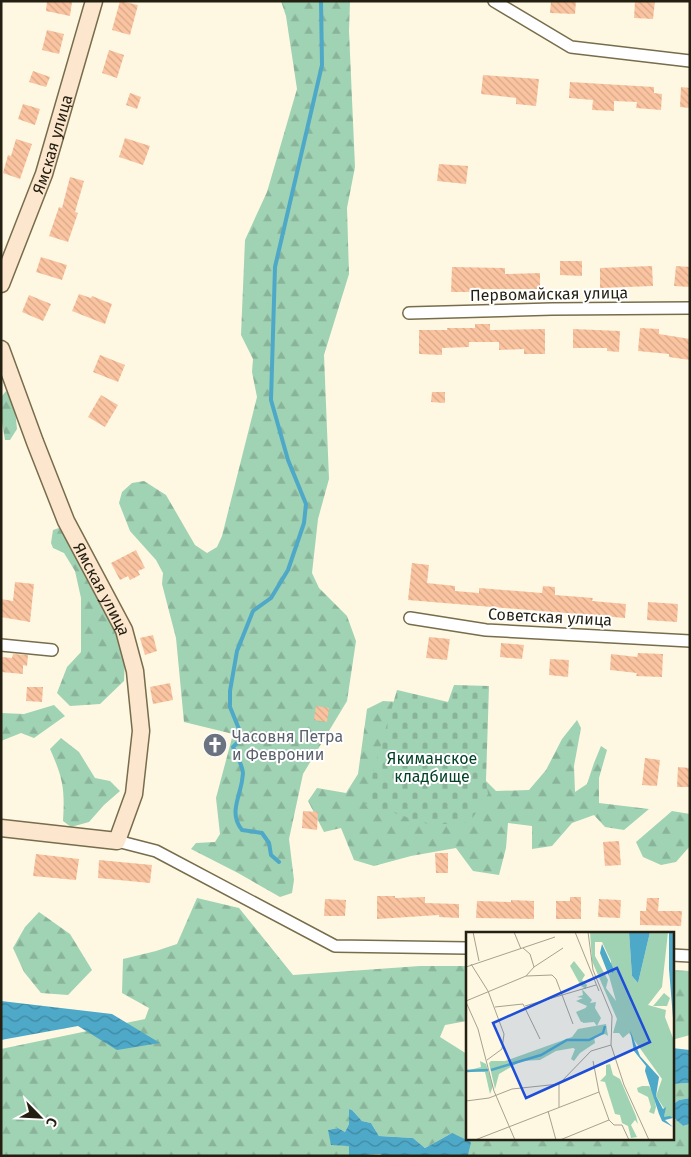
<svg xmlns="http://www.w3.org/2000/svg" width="691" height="1157" font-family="'Fira Sans',sans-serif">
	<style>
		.forest { fill: url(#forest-firs) }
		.cemetery { fill: url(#cemetery-stones) }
		.water { fill: url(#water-waves) }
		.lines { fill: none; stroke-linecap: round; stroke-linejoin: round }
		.stream { stroke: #4ea8c8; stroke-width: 4 }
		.building { fill: url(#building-back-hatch) }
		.street-casing { stroke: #776d4c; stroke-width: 14 }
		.secondary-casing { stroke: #776d4c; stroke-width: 19 }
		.street { stroke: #fff; stroke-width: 11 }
		.secondary { stroke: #fce6ce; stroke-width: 16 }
		.labels { text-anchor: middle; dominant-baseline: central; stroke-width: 4; stroke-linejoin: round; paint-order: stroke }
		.street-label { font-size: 16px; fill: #231f11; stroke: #fff }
		.worship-label { font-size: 16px; fill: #5b616d; stroke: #fff; text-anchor: start }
		.park-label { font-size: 16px; fill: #034227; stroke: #fff }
		.inset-river { fill: none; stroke: #4ea8c8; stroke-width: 2.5 }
		.inset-road { fill: none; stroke: #a6a18e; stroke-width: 1 }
		.view { fill: #1d4ed8; fill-opacity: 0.15; stroke: #1d4ed8; stroke-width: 2.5 }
		.inset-edge { fill: none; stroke: #231f11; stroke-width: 2.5 }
	</style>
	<defs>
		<pattern id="forest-firs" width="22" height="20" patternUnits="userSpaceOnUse" patternTransform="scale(1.25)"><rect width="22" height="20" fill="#a0d2b4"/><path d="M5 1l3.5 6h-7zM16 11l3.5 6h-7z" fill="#8ab49a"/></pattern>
		<pattern id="cemetery-stones" width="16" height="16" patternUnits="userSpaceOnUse" patternTransform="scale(1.25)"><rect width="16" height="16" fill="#a0d2b4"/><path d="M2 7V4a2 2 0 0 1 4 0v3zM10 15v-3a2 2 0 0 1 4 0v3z" fill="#8ab49a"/></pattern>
		<pattern id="water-waves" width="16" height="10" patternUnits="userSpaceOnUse" patternTransform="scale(1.25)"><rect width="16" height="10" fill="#4ea8c8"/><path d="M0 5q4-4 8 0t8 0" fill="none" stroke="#4088a1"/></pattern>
		<pattern id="building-back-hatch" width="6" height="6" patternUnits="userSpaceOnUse" patternTransform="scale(1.25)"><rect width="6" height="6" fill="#fbc4a1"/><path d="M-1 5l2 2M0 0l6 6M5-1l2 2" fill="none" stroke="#d7a88a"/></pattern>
	</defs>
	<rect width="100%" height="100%" fill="#fef8e2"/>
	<g class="forest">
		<polygon points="281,1 350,1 349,31 355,167 347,208 349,274 324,355 329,479 318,519 312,573 319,588 347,616 356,641 347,701 303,774 289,839 294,880 292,893 280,897 238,873 191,849 196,843 215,842 220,834 216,798 233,734 184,722 176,638 162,584 163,573 156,560 130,531 119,503 122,492 132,483 144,481 166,495 195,545 207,553 217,547 222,536 257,397 252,372 253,359 241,335 245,240 267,192 297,89 286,16"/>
		<polygon points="6,391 14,400 17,429 10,440 5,440 1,416 2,396"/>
		<polygon points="59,528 75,552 117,631 125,659 124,681 100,704 70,706 57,693 67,667 81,652 81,598 75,571 64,553 53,548 51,543 53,530"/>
		<polygon points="383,701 432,704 476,771 496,791 529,790 546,770 562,739 577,720 581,728 574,766 575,792 587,784 594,763 601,746 607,750 599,778 599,803 649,809 624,830 605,827 594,815 572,823 552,846 532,849 532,826 508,823 506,848 499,875 473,871 456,848 411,856 374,866 354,860 341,828 324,832 308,801 317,788 346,793 358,774 367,709"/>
		<polygon points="54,705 65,716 34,738 21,733 1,741 1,713 24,714"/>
		<path d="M 61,738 L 79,752 L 95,778 L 110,781 L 120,791 L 104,805 L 89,822 L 71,827 L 63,821 C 65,789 63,778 50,749 Z"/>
		<polygon points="672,811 690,814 690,846 676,862 661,865 643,857 636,842"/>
		<polygon points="197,898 239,908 293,975 420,966 467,966 467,1021 445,1025 440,1037 467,1054 467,1138 672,1138 672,1116 683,1126 690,1124 690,1156 456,1156 467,1155 452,1133 425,1148 413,1138 379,1136 371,1123 362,1121 352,1110 349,1109 349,1124 345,1132 338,1128 328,1130 350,1146 349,1156 1,1156 1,1049 145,1019 149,1008 122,993 123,959 156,951 177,944"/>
		<polygon points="39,912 70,934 92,970 68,995 41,993 24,972 13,948 25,927"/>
		<polygon points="672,970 690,971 690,1035 672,1040"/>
		<polygon points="690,1083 690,1098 679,1100 672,1105 672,1084"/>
	</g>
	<polygon class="cemetery" points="454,685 489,686 486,781 488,794 470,822 431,825 364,803 397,690 448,702"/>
	<g class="water">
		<polygon points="1,1001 112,1014 160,1043 117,1050 78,1026 1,1040"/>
		<polygon points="672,1048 690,1050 690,1083 672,1084"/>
		<polygon points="690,1098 690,1124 683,1126 672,1116 672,1105 679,1100"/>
		<polygon points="349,1109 352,1110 362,1121 371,1123 379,1136 413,1138 425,1148 452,1133 471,1142 468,1155 384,1156 380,1154 349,1156 349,1146 331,1145 328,1130 338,1128 345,1132 349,1124"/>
	</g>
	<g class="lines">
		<path class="stream" d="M 279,862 L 271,855 L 269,843 L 262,833 L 242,830 C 229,814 239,799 242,781 C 242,780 243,774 243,773 C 242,764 237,756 233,747 L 238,742 L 239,729 L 230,707 L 230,691 L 237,651 L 253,611 L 271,598 L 288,570 L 304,523 L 306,504 L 288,460 L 271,400 L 275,267 L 322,65 L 321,1"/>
	</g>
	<g class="building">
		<polygon points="47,1 72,2 70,16 46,11"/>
		<polygon points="120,1 138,5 130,35 112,30"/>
		<polygon points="551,1 576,1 575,14 550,13"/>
		<polygon points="635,1 655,1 653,19 634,18"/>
		<polygon points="47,30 64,34 59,54 42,50"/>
		<polygon points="109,50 124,55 117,78 102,73"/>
		<polygon points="33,71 50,77 46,87 29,82"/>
		<polygon points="483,75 539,79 536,106 516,104 516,98 481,94"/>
		<polygon points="570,82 654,87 654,93 662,94 661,110 636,108 637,102 614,101 614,111 592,110 593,100 569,98"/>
		<polygon points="681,87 690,88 690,108 680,107"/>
		<polygon points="130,93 141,97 137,109 126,105"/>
		<polygon points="23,104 40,109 35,125 18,119"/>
		<polygon points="125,138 150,146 143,165 119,157"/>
		<polygon points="16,139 32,144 20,179 3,173 8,155 11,156"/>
		<polygon points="439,164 468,166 466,184 437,181"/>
		<polygon points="70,177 84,181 75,212 78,213 68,242 49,236 59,207 62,208"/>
		<polygon points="41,257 67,265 62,280 36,272"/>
		<polygon points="560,261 582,261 582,276 560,275"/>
		<polygon points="652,266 653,286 600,288 600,268"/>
		<polygon points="676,266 690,267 690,287 674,286"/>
		<polygon points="452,267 505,268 505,274 540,273 540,289 474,289 474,292 451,292"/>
		<polygon points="79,294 91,298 92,296 112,304 105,324 72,311"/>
		<polygon points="29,295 51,304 43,321 22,312"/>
		<polygon points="475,324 490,324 490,330 545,329 545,354 524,354 524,349 499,350 499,342 469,342 469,347 442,348 442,355 419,354 419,330 447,330 447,328 475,328"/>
		<polygon points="640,328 659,329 659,334 690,339 690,360 669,357 669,354 638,351"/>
		<polygon points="573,329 620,331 619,352 607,351 607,348 573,348"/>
		<polygon points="100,355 125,365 118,382 93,372"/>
		<polygon points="432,392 445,392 445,403 431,402"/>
		<polygon points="101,395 118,405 105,427 88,417"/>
		<polygon points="136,550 145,568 138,571 140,575 130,580 128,576 120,580 111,563"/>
		<polygon points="412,563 429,565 427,583 455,586 455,591 479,593 479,588 542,593 543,586 555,587 555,595 593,598 592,601 626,604 625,618 408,600"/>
		<polygon points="15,582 34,584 30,622 1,617 1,599 13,601"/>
		<polygon points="648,602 678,604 677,622 647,620"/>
		<polygon points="153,635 157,651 145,655 140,638"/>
		<polygon points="429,637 450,639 447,660 426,658"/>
		<polygon points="501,643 524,645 522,659 500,657"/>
		<polygon points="638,653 663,654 662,677 636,676 637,673 610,670 611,654 637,657"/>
		<polygon points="13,654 28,655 27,666 23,665 23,674 1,672 1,657 12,658"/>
		<polygon points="550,659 569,660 568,677 549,675"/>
		<polygon points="170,683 173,700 153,704 150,687"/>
		<polygon points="27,687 43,687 42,702 26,701"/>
		<polygon points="316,706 329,708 327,722 314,720"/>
		<circle cx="215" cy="745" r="7"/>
		<polygon points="645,758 660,760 657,786 642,785"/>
		<polygon points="678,767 690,768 690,787 677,787"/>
		<polygon points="303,811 318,812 317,830 302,828"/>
		<polygon points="619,841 621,865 605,866 603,842"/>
		<polygon points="435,853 448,853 448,873 436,873"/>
		<polygon points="36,854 79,859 76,880 33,876"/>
		<polygon points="99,860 152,865 150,883 98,878"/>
		<polygon points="377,896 395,896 395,898 425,897 425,903 459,904 459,918 439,917 439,915 377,919"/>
		<polygon points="570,897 581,897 581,919 556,919 556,901 570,901"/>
		<polygon points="647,898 659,898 658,911 682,911 681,926 640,925 640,911 646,911"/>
		<polygon points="325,899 346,900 345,916 324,916"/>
		<polygon points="599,899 621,900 620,918 598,917"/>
		<polygon points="511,900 534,901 534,919 476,918 477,901 511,902"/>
	</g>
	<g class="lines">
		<g class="street-casing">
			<g id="street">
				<polyline points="494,1 571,47 690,61"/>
				<polyline points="409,313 552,309 690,308"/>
				<polyline points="410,618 486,630 690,641"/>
				<polyline points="1,645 52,650"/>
				<polyline points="117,841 156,851 335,946 467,948"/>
				<polyline points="672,955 690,956"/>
			</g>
		</g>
		<g class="secondary-casing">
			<g id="secondary">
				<path id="s1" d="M 1,284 L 44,174 L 94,1"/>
				<path id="s2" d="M 1,349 L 35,442 L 66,521 L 124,630 L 135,671 L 141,731 L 134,794 L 117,841 L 1,828"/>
			</g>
		</g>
		<use href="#street" class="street"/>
		<use href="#secondary" class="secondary"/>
	</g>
	<defs>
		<g id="church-disc" transform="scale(1.25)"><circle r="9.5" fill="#6b7280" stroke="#fff"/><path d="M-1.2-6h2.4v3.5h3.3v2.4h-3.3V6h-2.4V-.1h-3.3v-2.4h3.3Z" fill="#fff"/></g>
	</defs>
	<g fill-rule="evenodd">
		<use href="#church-disc" x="215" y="745"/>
	</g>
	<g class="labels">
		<g class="street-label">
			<text stroke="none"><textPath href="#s1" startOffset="149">Ямская улица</textPath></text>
			<text transform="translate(549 294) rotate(-1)">Первомайская улица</text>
			<text stroke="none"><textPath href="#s2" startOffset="261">Ямская улица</textPath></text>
			<text transform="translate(550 617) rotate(3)">Советская улица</text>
		</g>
		<g class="worship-label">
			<text x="232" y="736">Часовня Петра<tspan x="232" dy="18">и Февронии</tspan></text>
		</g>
		<g class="park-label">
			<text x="432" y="758">Якиманское<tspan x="432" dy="18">кладбище</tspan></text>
		</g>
	</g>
	<g transform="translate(466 932)">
		<rect width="208" height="208" fill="#fef8e2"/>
		<path d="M 124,0 L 163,0 L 166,44 L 172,51 L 184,0 L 202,0 L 196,55 L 182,73 L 200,78 L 199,85 L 207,106 L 207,186 L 198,185 L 199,178 L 190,164 L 196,147 L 163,101 L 157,106 L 153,101 L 147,101 L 151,87 L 126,29 ZM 129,10 L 136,10 L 145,29 L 143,44 L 150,69 L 140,56 L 142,48 L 129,24 ZM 108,29 L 119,43 L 116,48 L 121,53 L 120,57 L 115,54 L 104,34 ZM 116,57 L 126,68 L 124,71 L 130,70 L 129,76 L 135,86 L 131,94 L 128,90 L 117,91 L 114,83 L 121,74 L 110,69 L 117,66 L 111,65 L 117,63 ZM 198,61 L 204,66 L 201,74 L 187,74 ZM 140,92 L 142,104 L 139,102 L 128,105 L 129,111 L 114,121 L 108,129 L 105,127 L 109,117 L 107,116 L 90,119 L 74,128 L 55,129 L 33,142 L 29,157 L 23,131 L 25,129 L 39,129 L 106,105 L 112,97 ZM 134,124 L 140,133 L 144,132 L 147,143 L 154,147 L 170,184 L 172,192 L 169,188 L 165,193 L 171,205 L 165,206 L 162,194 L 156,191 L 154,183 L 149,182 L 139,150 L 134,149 L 140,143 L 140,133 ZM 14,129 L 20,132 L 27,154 L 24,162 L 19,140 L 0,139 L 15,135 ZM 176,154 L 183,154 L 187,160 L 190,175 L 188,182 L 183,180 L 185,175 L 182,165 L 172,160 L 171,156 Z" fill="#a0d2b4" fill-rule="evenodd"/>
		<path d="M 122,75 L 126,76 L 129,88 L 115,90 L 110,80 Z" fill="#a0d2b4"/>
		<path d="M 163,0 L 184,0 L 172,51 L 166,44 ZM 203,0 L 208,0 L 207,86 L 203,37 ZM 136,12 L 148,38 L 147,41 L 143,38 L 143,44 L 134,21 ZM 164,98 L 174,124 L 193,145 L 190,164 L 197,177 L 200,175 L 198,185 L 204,184 L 207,186 L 199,188 L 207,195 L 196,189 L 193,182 L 179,139 L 180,134 L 168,119 Z" fill="#4ea8c8"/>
		<path class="inset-river" d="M 25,138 L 75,123 L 101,108 L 123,108 L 137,101 L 139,94M 0,139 L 22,138"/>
		<path class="inset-road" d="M 7,0 L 13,29M 48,0 L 55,17M 109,0 L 133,59M 122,0 L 127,38 L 146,84 L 145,113 L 158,153 L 183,208M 57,16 L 64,22 L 68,35M 5,32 L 22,59 L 38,102 L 36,117 L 21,128M 0,35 L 89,5M 60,44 L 86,43 L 90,47 L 107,92M 0,69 L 60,44 L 68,35 L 97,16M 0,70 L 12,97 L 28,159 L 49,208M 59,74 L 130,53M 29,75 L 57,72 L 74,107M 127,129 L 133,160 L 143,188 L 148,193 L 156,193 L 163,208M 93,152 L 93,175M 0,169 L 23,166 L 46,157 L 93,152 L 125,119 L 145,113M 82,179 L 90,208M 9,208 L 133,160M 94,208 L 143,188"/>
		<path class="view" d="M 151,36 L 184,110 L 60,166 L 27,91 Z"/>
		<rect width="208" height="208" class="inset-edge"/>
	</g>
	<rect width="691" height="1157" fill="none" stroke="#231f11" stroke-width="5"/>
	<g transform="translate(40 1117) rotate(114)" stroke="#ffffff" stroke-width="4" paint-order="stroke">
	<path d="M0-4L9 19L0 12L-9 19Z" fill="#231f11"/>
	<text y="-8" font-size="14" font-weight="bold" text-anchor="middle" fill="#231f11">С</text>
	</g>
</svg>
